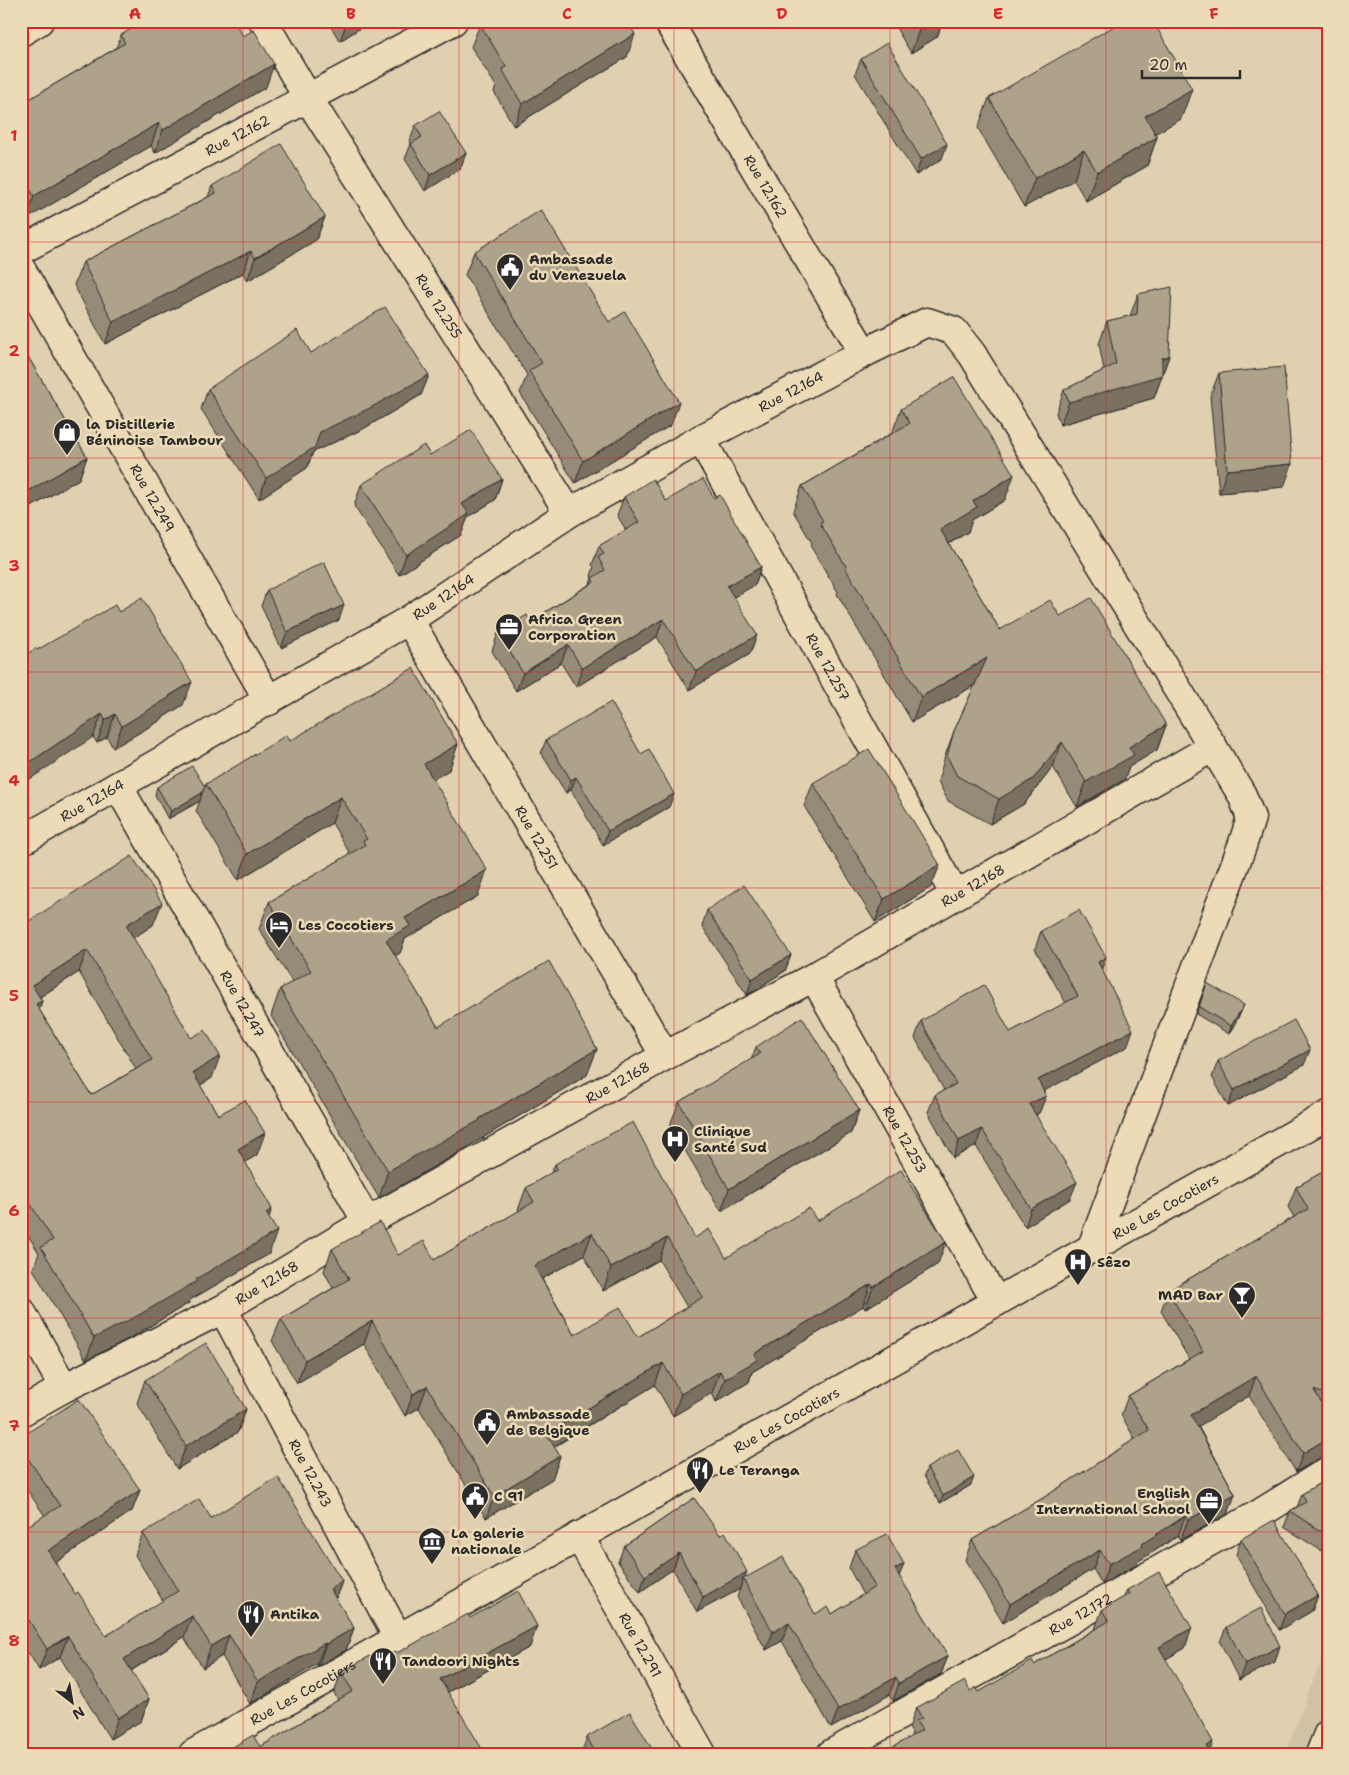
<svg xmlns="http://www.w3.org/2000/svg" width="1349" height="1775" font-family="'Shantell Sans',sans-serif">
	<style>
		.built { fill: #d2c2a5 }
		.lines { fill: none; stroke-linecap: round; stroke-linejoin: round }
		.minor-casing { stroke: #2b2b2b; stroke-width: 31 }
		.primary-casing { stroke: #2b2b2b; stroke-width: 31 }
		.minor { stroke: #eddbb8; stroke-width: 28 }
		.primary { stroke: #eddbb8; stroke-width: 28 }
		.wall { fill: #968b78; stroke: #2b2b2b; fill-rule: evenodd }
		.shaded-wall { fill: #7a7161; stroke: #2b2b2b }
		.building { fill: #aea28b; stroke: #2b2b2b; fill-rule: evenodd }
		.grid { fill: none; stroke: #d62828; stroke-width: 1; stroke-opacity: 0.55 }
		.labels { text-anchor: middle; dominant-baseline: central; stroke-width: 5; stroke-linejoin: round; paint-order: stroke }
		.street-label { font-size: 14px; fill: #2b2b2b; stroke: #eddbb8 }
		.poi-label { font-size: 14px; font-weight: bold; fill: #2b2b2b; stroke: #eddbb8; text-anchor: start }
		.neatline { fill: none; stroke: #d62828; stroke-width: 2 }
		.grid-label { font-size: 16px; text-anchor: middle; font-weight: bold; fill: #d62828 }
	</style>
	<rect width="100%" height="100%" fill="#e1d0b0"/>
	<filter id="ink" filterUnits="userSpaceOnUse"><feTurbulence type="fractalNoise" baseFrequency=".02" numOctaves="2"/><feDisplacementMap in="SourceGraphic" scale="10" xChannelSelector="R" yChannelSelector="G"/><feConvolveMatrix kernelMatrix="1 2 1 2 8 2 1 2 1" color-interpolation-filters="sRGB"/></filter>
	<g filter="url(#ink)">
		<polygon class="built" points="1328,1642 1328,1754 1285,1754"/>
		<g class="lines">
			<g class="minor-casing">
				<g id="minor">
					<path id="s1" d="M 263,21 L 308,98 L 569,513"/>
					<path id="s2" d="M 668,21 L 864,353"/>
					<path id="s3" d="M 21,250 L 453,21"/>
					<path id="s4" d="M 21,269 L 269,701"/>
					<path id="s5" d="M 701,439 L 955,895"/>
					<path id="s6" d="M 409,620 L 665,1056"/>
					<path id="s7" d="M 118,786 L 367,1222"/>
					<path id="s8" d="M 21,841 L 409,620 L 569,513 L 701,439 L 864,353 L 927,322 L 954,331 L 972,354 L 1213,747 L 1242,795 L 1251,818 L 1242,846 L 1092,1247"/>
					<path id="s9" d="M 814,977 L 996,1302"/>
					<path id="s10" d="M 223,1309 L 398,1638"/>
					<polyline points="21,1311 64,1388"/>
					<path id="s11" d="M 21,1412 L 64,1388 L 223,1309 L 367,1222 L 665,1056 L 814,977 L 1213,747"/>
					<path id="s12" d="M 579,1536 L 702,1754"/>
					<path id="s13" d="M 193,1754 L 1328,1115"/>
					<path id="s14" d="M 831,1754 L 1259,1514 L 1328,1471"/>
					<polyline points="1320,1754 1328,1734"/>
				</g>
			</g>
			<g class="primary-casing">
				<polyline id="primary" points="21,32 39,21"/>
			</g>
			<use href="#minor" class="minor"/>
			<use href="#primary" class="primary"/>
		</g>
		<g class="wall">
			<polygon points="327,21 371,21 340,41"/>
			<polygon points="892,21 943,21 937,37 911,53"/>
			<polygon points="180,24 266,87 155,153 151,146 26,219 21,211 21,104 116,48 121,35"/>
			<polygon points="480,24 627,57 514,126 494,92 496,86 471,47"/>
			<polygon points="861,59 942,159 916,175 855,74"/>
			<polygon points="989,98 1181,119 1155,133 1157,137 1147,166 1086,201 1074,180 1024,207 978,128"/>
			<polygon points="415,126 466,153 460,169 425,191 405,159 411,144 410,141"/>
			<polygon points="212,186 325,217 316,240 247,281 243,273 105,344 74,285 83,262 208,197"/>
			<polygon points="474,252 671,425 575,483 520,393 527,375 465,275"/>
			<polygon points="1138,294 1169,356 1154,398 1060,425 1056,413 1064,390 1104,370 1099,344 1107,321 1130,316"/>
			<polygon points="21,345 87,457 79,479 21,513"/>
			<polygon points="311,353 429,375 421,395 363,429 313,452 307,468 259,499 201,409 208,389"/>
			<polygon points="1219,373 1284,487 1219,493 1210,396"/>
			<polygon points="901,409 1005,500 972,520 968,532 949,544 1000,630 1060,616 1166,725 1157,750 1129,767 1125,779 1077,807 1053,767 1024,804 990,824 948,801 938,781 945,756 954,731 975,685 912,722 837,594 838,592 811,547 812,543 793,511 802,486 892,433"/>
			<polygon points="430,455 502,479 495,500 468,517 461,535 399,575 354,506 361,485"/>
			<polygon points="624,497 666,501 714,498 761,567 755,585 733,597 750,654 689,690 657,637 576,687 561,663 516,691 492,651 498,633 531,621 590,584 592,578 591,576 594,567 592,565 599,546 626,530 617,515"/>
			<polygon points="267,590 339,620 281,648 261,606"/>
			<polygon points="119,612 183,705 162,718 161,720 113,748 107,737 97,743 37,650"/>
			<polygon points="546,740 669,807 603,845 571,790 566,793 541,753"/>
			<polygon points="290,741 458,744 449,770 433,779 478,896 405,939 400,953 395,956 438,1027 597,1049 587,1075 471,1145 470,1146 379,1198 271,1016 280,989 292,982 259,929 269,902 350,854 332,823 238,880 196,811 200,801 168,819 155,795 157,787 205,787 206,784"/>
			<polygon points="813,783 931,887 875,922 804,806"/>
			<polygon points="707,910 791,955 785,971 747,995 702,926"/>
			<path d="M 153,925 L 133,938 L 212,1078 L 200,1085 L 218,1115 L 257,1155 L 245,1162 L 269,1218 L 269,1254 L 190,1300 L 189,1303 L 130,1338 L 86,1360 L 33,1269 L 39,1253 L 21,1224 L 21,926 ZM 79,972 L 136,1069 L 91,1095 L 39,1009 L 42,1001 L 40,997 Z"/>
			<polygon points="1041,931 1102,970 1127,1047 1043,1091 1046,1096 1039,1113 1036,1115 1070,1199 1025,1227 976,1146 953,1158 928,1112 935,1095 944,1090 915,1038 921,1021 1010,1032 1066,1003 1035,949"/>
			<polygon points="1207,983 1241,1012 1229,1034 1196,1014"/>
			<polygon points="756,1047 859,1110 851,1133 721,1211 670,1125 679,1102 751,1060"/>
			<polygon points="1218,1061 1304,1065 1228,1106 1212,1077"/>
			<path d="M 555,1164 L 695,1238 L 726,1258 L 817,1221 L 938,1264 L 865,1309 L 863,1306 L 752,1372 L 749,1382 L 716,1402 L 712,1393 L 673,1416 L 655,1385 L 554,1447 L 560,1456 L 552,1479 L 486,1518 L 419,1408 L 405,1416 L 364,1344 L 297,1383 L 272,1341 L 281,1319 L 333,1288 L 324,1271 L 332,1249 L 398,1255 L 434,1260 L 519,1211 L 518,1210 L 526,1188 L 551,1173 ZM 584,1255 L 603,1291 L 659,1260 L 687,1307 L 638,1337 L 574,1335 L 542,1279 Z"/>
			<polygon points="1328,1169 1328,1456 1320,1458 1296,1472 1249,1396 1198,1426 1235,1494 1228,1514 1180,1540 1178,1536 1137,1562 1136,1565 1102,1584 1093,1569 1003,1623 965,1560 972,1540 1043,1498 1135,1439 1121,1415 1128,1396 1189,1359 1161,1311 1168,1291 1294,1217 1288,1207 1296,1187"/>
			<polygon points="145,1380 246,1409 238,1432 177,1469 137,1403"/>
			<polygon points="21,1437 140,1490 132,1511 55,1563 75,1594 106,1636 163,1601 135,1555 143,1533 211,1518 342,1581 336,1599 354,1628 346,1650 318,1666 317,1664 250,1704 222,1656 203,1668 184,1637 131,1671 149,1699 141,1721 110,1739 60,1657 39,1670 21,1641 21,1530 45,1516 21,1481"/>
			<polygon points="927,1468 971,1485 940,1503 924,1476"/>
			<polygon points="1328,1478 1328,1555 1284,1527 1290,1511 1297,1507 1302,1494"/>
			<polygon points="694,1498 745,1578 815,1614 832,1614 863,1595 849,1568 855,1550 904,1564 899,1576 948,1656 941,1674 893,1701 889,1695 831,1728 782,1641 766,1650 737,1597 740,1589 697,1612 673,1569 640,1592 618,1562 624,1546"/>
			<polygon points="1241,1539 1318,1595 1312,1611 1279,1630 1236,1555"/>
			<polygon points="1127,1590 1185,1648 1166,1659 911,1736 912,1733 909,1728 916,1708 970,1691 979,1692 1034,1665 1095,1629 1102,1610 1124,1597"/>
			<polygon points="470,1618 530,1647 448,1692 260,1747 338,1700 334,1693 341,1672 374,1664"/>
			<polygon points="1226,1627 1275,1662 1239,1680 1220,1642"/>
			<polygon points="587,1737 655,1754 581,1754"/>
		</g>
		<g class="shaded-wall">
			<polygon points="347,21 371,21 340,41"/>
			<polygon points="935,21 943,21 937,37 911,53 919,30"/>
			<polygon points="635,34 627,57 514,126 522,104"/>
			<polygon points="274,64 266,87 155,153 163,130"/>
			<polygon points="1192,89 1181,119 1135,145 1145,116"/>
			<polygon points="159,123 151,146 26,219 34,196"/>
			<polygon points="1157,137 1147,166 1086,201 1097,172"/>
			<polygon points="947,144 942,159 916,175 921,159"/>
			<polygon points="1084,150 1074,180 1024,207 1035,178"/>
			<polygon points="466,153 460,169 425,191 430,175"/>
			<polygon points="325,217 316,240 247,281 255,258"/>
			<polygon points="251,251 243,273 105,344 113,322"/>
			<polygon points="1169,356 1154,398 1060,425 1069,402 1162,358"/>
			<polygon points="429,375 421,395 363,429 313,452 307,468 259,499 266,478 320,432"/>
			<polygon points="679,402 671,425 575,483 583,461"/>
			<polygon points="87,457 79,479 21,513 21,503 25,493"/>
			<polygon points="1292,464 1284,487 1219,493 1227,470"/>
			<polygon points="1014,475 1005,500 972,520 968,532 931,554 940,529 973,501"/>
			<polygon points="502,479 495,500 468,517 461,535 399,575 406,555 462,504"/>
			<polygon points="761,567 755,585 720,605 727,586"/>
			<polygon points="344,605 339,620 281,648 287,632"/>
			<polygon points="663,619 657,637 576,687 582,668"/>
			<polygon points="757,635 750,654 689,690 696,672"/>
			<polygon points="568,645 561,663 516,691 523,673"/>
			<polygon points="987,658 978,683 912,722 921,697"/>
			<polygon points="192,682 183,705 162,718 161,720 113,748 122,726"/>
			<polygon points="102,714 93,737 21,785 21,768"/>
			<polygon points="115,714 107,737 97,743 105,720"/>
			<polygon points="1166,725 1157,750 1129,767 1125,779 1077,807 1086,782 1129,747"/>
			<polygon points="1062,742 1053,767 1024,804 990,824 999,799"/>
			<polygon points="458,744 449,770 415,790 424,764"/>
			<polygon points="576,777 571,790 566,793 571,780"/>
			<polygon points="202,793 200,801 168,819 171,811"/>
			<polygon points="674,794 669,807 603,845 608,831"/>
			<polygon points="341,797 332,823 238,880 247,854"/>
			<polygon points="940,865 931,887 875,922 884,899"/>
			<polygon points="487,870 478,896 405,939 400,953 376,967 386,940 405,918"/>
			<polygon points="162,903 153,925 118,948 126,925"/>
			<polygon points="87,950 79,972 24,1007 32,985"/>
			<polygon points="791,955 785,971 747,995 752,979"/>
			<polygon points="1106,957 1100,974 1098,962"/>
			<polygon points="42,1001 34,1023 36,1004"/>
			<polygon points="1244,1005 1241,1012 1229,1034 1231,1026"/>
			<polygon points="1133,1030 1127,1047 1031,1098 1038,1080"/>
			<polygon points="597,1049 587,1075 471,1145 470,1146 379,1198 388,1171 479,1119"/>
			<polygon points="1310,1050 1304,1065 1228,1106 1234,1090"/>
			<polygon points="220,1056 212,1078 185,1095 193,1073"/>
			<polygon points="1046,1096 1039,1113 1023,1122 1029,1104"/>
			<polygon points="859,1110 851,1133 721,1211 729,1189"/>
			<polygon points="982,1129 976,1146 953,1158 959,1141"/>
			<polygon points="265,1133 257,1155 230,1171 238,1149"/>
			<polygon points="1077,1182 1070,1199 1025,1227 1031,1209"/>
			<polygon points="272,1209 264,1231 266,1213"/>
			<polygon points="277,1231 269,1254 190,1300 189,1303 130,1338 86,1360 94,1338"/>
			<polygon points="592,1233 584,1255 526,1288 534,1266"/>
			<polygon points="667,1238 659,1260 603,1291 611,1268"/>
			<polygon points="946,1242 938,1264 865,1309 873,1287"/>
			<polygon points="871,1284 863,1306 752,1372 749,1382 716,1402 725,1379 754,1354"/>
			<polygon points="372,1321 364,1344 297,1383 305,1360"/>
			<polygon points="663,1363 655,1385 538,1456 546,1434"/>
			<polygon points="720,1371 712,1393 673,1416 681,1394"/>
			<polygon points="1256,1376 1249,1396 1184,1435 1191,1415"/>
			<polygon points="427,1386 419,1408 405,1416 413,1394"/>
			<polygon points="246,1409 238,1432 177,1469 186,1446"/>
			<polygon points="1328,1438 1328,1453 1327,1455 1320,1458 1296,1472 1303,1453"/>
			<polygon points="560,1456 552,1479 486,1518 494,1496"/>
			<polygon points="974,1477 971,1485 940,1503 943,1496"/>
			<polygon points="140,1490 132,1511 40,1573 48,1551"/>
			<polygon points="1235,1494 1228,1514 1180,1540 1188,1520"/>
			<polygon points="1185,1516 1178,1536 1137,1562 1136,1565 1102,1584 1109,1564"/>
			<polygon points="1100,1550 1093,1569 1003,1623 1010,1604"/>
			<polygon points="679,1553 673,1569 640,1592 645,1576"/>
			<polygon points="904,1564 897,1582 895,1569"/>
			<polygon points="747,1572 744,1580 743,1579 740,1589 697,1612 703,1597"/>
			<polygon points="342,1581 334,1603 330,1589"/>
			<polygon points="1318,1595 1312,1611 1279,1630 1285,1614"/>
			<polygon points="25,1614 21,1625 21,1616"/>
			<polygon points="192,1616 184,1637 116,1680 124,1659"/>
			<polygon points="789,1623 782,1641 766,1650 773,1632"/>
			<polygon points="537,1626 530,1647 433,1700 440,1679"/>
			<polygon points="354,1628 346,1650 318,1666 326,1644"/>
			<polygon points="1192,1628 1185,1648 1152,1667 1159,1647"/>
			<polygon points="229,1635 222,1656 203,1668 211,1646"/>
			<polygon points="68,1636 60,1657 39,1670 47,1649"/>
			<polygon points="325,1643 317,1664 250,1704 258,1682"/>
			<polygon points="1280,1646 1275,1662 1239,1680 1245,1664"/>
			<polygon points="948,1656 941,1674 893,1701 899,1683"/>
			<polygon points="896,1677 889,1695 831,1728 838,1710"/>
			<polygon points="149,1699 141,1721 110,1739 118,1718"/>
			<polygon points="1213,1742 1209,1754 1206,1746"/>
		</g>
		<g class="building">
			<polygon points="144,21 178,21 180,24 184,21 234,21 243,36 254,30 274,64 163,130 159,123 34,196 21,174 21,104 125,43 121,35"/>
			<polygon points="484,21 627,21 635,34 522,104 502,69 506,67 480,24"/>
			<polygon points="914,21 935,21 919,30"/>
			<polygon points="1123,21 1153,21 1192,89 1145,116 1157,137 1097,172 1084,150 1035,178 989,98"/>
			<polygon points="887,43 947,144 921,159 861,59"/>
			<polygon points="439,111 466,153 430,175 411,144 422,137 415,126"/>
			<polygon points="281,144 325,217 255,258 251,251 113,322 83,262 216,193 212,186"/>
			<polygon points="541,210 609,322 625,312 679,402 583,461 529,371 542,363 474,252"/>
			<polygon points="1172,287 1169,356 1162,358 1162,375 1069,402 1064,390 1116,364 1107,321 1137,314 1138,294"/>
			<polygon points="385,307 429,375 370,408 320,432 315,447 266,478 208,389 297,330 311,353"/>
			<polygon points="21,345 87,457 25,493 21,487"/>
			<polygon points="1284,367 1292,464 1227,470 1219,373"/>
			<polygon points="954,377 1014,475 973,501 977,507 940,529 1000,630 1050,600 1060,616 1091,598 1166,725 1129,747 1134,755 1086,782 1062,742 1033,779 999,799 957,776 947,756 954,731 987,658 921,697 846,569 847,568 820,523 823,521 802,486 910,423 901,409"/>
			<polygon points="471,430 502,479 462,504 469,514 406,555 361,485 424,445 430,455"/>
			<polygon points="653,479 666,501 703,479 714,498 720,495 761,567 727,586 757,635 696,672 663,619 582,668 568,645 523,673 498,633 527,615 531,621 594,582 592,578 605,570 598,557 604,554 599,546 639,522 624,497"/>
			<polygon points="324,562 344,605 287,632 267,590"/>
			<polygon points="142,598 192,682 169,696 170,697 122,726 115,714 105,720 102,714 21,768 21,658 36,648 37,650 115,605 119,612"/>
			<polygon points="413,668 458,744 424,764 487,870 405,918 410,926 386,940 438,1027 549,961 597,1049 479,1119 480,1120 388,1171 280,989 311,971 269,902 365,845 363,841 367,839 341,797 247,854 206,784 287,735 290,741"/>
			<polygon points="611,702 641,754 649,749 674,794 608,831 576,777 571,780 546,740"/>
			<polygon points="869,749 940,865 884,899 813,783"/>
			<polygon points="192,766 205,787 202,793 171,811 157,787"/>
			<path d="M 132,856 L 162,903 L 126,925 L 191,1038 L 205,1030 L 220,1056 L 193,1073 L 218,1115 L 245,1100 L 265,1133 L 238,1149 L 272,1209 L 266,1213 L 277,1231 L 196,1279 L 197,1281 L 139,1315 L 94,1338 L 41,1247 L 53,1240 L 21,1189 L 21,926 ZM 87,950 L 152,1060 L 91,1095 L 36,1004 L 42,1001 L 32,985 Z"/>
			<polygon points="744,885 791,955 752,979 707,910"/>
			<polygon points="1079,910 1106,957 1098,962 1133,1030 1038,1080 1046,1096 1029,1104 1077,1182 1031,1209 982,1129 959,1141 935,1095 956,1084 921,1021 984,985 1010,1032 1078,996 1041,931"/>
			<polygon points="1207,983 1244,1005 1231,1026 1199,1007"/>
			<polygon points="802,1017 859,1110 729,1189 679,1102 760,1054 756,1047"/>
			<polygon points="1294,1020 1310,1050 1234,1090 1218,1061"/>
			<path d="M 633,1122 L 695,1238 L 709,1229 L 726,1258 L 809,1208 L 817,1221 L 901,1170 L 946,1242 L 873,1287 L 871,1284 L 754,1354 L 757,1360 L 725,1379 L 720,1371 L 681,1394 L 663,1363 L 546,1434 L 560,1456 L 494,1496 L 427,1386 L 413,1394 L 372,1321 L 305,1360 L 281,1319 L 349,1279 L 332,1249 L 380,1222 L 398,1255 L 424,1241 L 434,1260 L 534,1202 L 526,1188 L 557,1169 L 555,1164 ZM 592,1233 L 611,1268 L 667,1238 L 703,1297 L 638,1337 L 620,1307 L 574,1335 L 534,1266 Z"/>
			<polygon points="1328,1169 1328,1396 1314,1390 1328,1414 1328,1438 1303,1453 1256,1376 1191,1415 1235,1494 1188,1520 1185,1516 1142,1544 1143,1546 1109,1564 1100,1550 1010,1604 972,1540 1043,1498 1149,1430 1128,1396 1203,1351 1168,1291 1308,1209 1296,1187"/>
			<polygon points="206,1343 246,1409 186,1446 145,1380"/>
			<polygon points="79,1399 140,1490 48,1551 75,1594 78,1592 106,1636 178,1591 143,1533 199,1499 211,1518 278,1477 342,1581 330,1589 354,1628 326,1644 325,1643 258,1682 229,1635 211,1646 192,1616 124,1659 149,1699 118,1718 68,1636 47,1649 25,1614 21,1616 21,1530 60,1506 21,1448 21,1437"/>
			<polygon points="958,1450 974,1477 943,1496 927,1468"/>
			<polygon points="1328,1478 1328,1536 1290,1511 1306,1502 1302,1494"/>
			<polygon points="694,1498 720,1535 725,1532 747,1572 703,1597 679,1553 645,1576 624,1546"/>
			<polygon points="1274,1520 1318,1595 1285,1614 1241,1539"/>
			<polygon points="887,1534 904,1564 895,1569 948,1656 899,1683 896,1677 838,1710 789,1623 773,1632 743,1579 783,1557 815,1614 828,1607 832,1614 875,1587 855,1550"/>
			<polygon points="1159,1572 1192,1628 1159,1647 1213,1742 1206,1746 1212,1754 881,1754 922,1730 916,1721 922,1718 916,1708 965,1681 970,1691 976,1687 979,1692 1032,1661 1034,1665 1109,1621 1102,1610 1129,1594 1127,1590"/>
			<polygon points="518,1591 537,1626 440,1679 485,1754 221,1754 253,1735 260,1747 353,1691 341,1672 370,1656 374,1664 396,1651 397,1653 468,1614 470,1618"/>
			<polygon points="1261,1608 1280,1646 1245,1664 1226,1627"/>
			<polygon points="630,1712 655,1754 592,1754 595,1752 587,1737"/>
		</g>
	</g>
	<path class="grid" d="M 243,21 L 243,1754M 459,21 L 459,1754M 674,21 L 674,1754M 890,21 L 890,1754M 1106,21 L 1106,1754M 21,242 L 1328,242M 21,458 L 1328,458M 21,672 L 1328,672M 21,888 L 1328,888M 21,1102 L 1328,1102M 21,1318 L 1328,1318M 21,1532 L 1328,1532"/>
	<defs>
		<g id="civic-pin" transform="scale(1.4375)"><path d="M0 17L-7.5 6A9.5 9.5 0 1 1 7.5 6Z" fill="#2b2b2b" stroke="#eddbb8"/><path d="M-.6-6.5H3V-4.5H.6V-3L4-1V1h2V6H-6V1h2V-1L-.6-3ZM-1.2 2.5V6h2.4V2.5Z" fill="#fff"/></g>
		<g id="shop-pin" transform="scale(1.4375)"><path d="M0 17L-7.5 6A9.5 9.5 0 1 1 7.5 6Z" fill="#2b2b2b" stroke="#eddbb8"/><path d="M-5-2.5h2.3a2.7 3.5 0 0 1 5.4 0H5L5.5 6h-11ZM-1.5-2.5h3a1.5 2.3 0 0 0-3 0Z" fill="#fff"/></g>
		<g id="office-pin" transform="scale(1.4375)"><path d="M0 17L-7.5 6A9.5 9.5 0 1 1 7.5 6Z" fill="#2b2b2b" stroke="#eddbb8"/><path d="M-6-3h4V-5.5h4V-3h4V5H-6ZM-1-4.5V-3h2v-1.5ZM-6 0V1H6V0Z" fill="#fff"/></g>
		<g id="hotel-pin" transform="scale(1.4375)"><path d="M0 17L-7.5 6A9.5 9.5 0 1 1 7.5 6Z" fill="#2b2b2b" stroke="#eddbb8"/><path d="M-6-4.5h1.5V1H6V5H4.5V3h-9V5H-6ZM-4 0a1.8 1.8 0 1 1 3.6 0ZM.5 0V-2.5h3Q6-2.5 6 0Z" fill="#fff"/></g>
		<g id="hospital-pin" transform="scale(1.4375)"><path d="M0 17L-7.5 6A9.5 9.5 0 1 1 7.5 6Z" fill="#2b2b2b" stroke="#eddbb8"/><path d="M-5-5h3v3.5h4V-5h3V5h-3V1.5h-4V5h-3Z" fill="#fff"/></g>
		<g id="bar-pin" transform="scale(1.4375)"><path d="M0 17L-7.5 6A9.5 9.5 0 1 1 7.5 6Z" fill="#2b2b2b" stroke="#eddbb8"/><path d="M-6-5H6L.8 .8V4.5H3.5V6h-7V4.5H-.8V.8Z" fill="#fff"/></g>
		<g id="restaurant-pin" transform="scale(1.4375)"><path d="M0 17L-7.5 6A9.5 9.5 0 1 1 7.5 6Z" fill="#2b2b2b" stroke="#eddbb8"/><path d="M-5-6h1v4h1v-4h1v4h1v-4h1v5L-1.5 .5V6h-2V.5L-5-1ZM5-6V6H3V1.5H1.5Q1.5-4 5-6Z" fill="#fff"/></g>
		<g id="museum-pin" transform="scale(1.4375)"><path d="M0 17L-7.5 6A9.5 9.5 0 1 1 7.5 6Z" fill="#2b2b2b" stroke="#eddbb8"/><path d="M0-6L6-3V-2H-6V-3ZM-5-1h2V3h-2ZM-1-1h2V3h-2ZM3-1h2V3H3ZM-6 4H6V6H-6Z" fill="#fff"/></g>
	</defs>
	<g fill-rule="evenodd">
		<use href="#civic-pin" x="510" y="267"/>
		<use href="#shop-pin" x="67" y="432"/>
		<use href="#office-pin" x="509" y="627"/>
		<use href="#hotel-pin" x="279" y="925"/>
		<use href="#hospital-pin" x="675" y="1139"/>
		<use href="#hospital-pin" x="1078" y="1262"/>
		<use href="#bar-pin" x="1242" y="1295"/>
		<use href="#civic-pin" x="487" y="1422"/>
		<use href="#restaurant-pin" x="700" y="1470"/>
		<use href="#civic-pin" x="475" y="1496"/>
		<use href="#office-pin" x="1209" y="1501"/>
		<use href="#museum-pin" x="432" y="1541"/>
		<use href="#restaurant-pin" x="251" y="1614"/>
		<use href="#restaurant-pin" x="383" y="1661"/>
	</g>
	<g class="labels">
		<g class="street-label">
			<text stroke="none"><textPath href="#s3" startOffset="245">Rue 12.162</textPath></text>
			<text stroke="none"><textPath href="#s2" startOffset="192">Rue 12.162</textPath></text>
			<text stroke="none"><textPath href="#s1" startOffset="335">Rue 12.255</textPath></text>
			<text stroke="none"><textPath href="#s8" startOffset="892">Rue 12.164</textPath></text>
			<text stroke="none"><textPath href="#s4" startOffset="264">Rue 12.249</textPath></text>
			<text stroke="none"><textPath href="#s8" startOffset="488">Rue 12.164</textPath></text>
			<text stroke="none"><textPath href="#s5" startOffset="261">Rue 12.257</textPath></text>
			<text stroke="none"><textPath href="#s8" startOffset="82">Rue 12.164</textPath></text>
			<text stroke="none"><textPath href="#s6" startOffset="252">Rue 12.251</textPath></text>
			<text stroke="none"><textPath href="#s11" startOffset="1088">Rue 12.168</textPath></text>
			<text stroke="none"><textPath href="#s7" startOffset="251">Rue 12.247</textPath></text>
			<text stroke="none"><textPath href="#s11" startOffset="682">Rue 12.168</textPath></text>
			<text stroke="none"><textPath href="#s9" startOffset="186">Rue 12.253</textPath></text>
			<text stroke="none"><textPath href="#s13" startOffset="1116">Rue Les Cocotiers</textPath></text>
			<text stroke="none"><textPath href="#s11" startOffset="278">Rue 12.168</textPath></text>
			<text stroke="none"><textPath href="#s13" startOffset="681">Rue Les Cocotiers</textPath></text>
			<text stroke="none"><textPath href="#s10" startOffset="186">Rue 12.243</textPath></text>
			<text stroke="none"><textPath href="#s14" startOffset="286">Rue 12.172</textPath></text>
			<text stroke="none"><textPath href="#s12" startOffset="125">Rue 12.291</textPath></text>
			<text stroke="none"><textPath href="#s13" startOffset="126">Rue Les Cocotiers</textPath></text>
		</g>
		<g class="poi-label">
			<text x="529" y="259">Ambassade<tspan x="529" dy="16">du Venezuela</tspan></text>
			<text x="86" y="424">la Distillerie<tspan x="86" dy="16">Béninoise Tambour</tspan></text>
			<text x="528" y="619">Africa Green<tspan x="528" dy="16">Corporation</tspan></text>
			<text x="298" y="925">Les Cocotiers</text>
			<text x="694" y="1131">Clinique<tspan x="694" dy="16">Santé Sud</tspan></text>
			<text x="1097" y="1262">Sêzo</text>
			<text x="1223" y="1295" text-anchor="end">MAD Bar</text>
			<text x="506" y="1414">Ambassade<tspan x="506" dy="16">de Belgique</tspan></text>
			<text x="719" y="1470">Le Teranga</text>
			<text x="1190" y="1493" text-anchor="end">English<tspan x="1190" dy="16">International School</tspan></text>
			<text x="494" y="1496">C 91</text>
			<text x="451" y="1533">La galerie<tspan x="451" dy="16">nationale</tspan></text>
			<text x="270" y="1614">Antika</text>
			<text x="402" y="1661">Tandoori Nights</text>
		</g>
	</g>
	<rect width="1349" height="1775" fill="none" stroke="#eddbb8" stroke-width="55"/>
	<g transform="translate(72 1702) rotate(149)" stroke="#eddbb8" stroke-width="4" paint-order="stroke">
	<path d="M0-4L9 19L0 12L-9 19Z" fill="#2b2b2b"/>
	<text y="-8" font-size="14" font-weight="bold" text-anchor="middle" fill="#2b2b2b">N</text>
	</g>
	<path d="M1142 70v8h98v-8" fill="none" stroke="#2b2b2b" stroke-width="2.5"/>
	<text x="1149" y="70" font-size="15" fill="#2b2b2b" stroke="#eddbb8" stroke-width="4" paint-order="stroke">20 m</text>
	<rect x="28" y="28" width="1294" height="1720" class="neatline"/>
	<g class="grid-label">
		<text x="135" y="19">A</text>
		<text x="351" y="19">B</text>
		<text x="567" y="19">C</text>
		<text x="782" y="19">D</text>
		<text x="998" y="19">E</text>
		<text x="1214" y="19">F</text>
		<text x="14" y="141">1</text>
		<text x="14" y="356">2</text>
		<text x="14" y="571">3</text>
		<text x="14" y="786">4</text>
		<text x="14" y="1001">5</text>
		<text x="14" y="1216">6</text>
		<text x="14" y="1431">7</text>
		<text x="14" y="1646">8</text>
	</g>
</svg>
